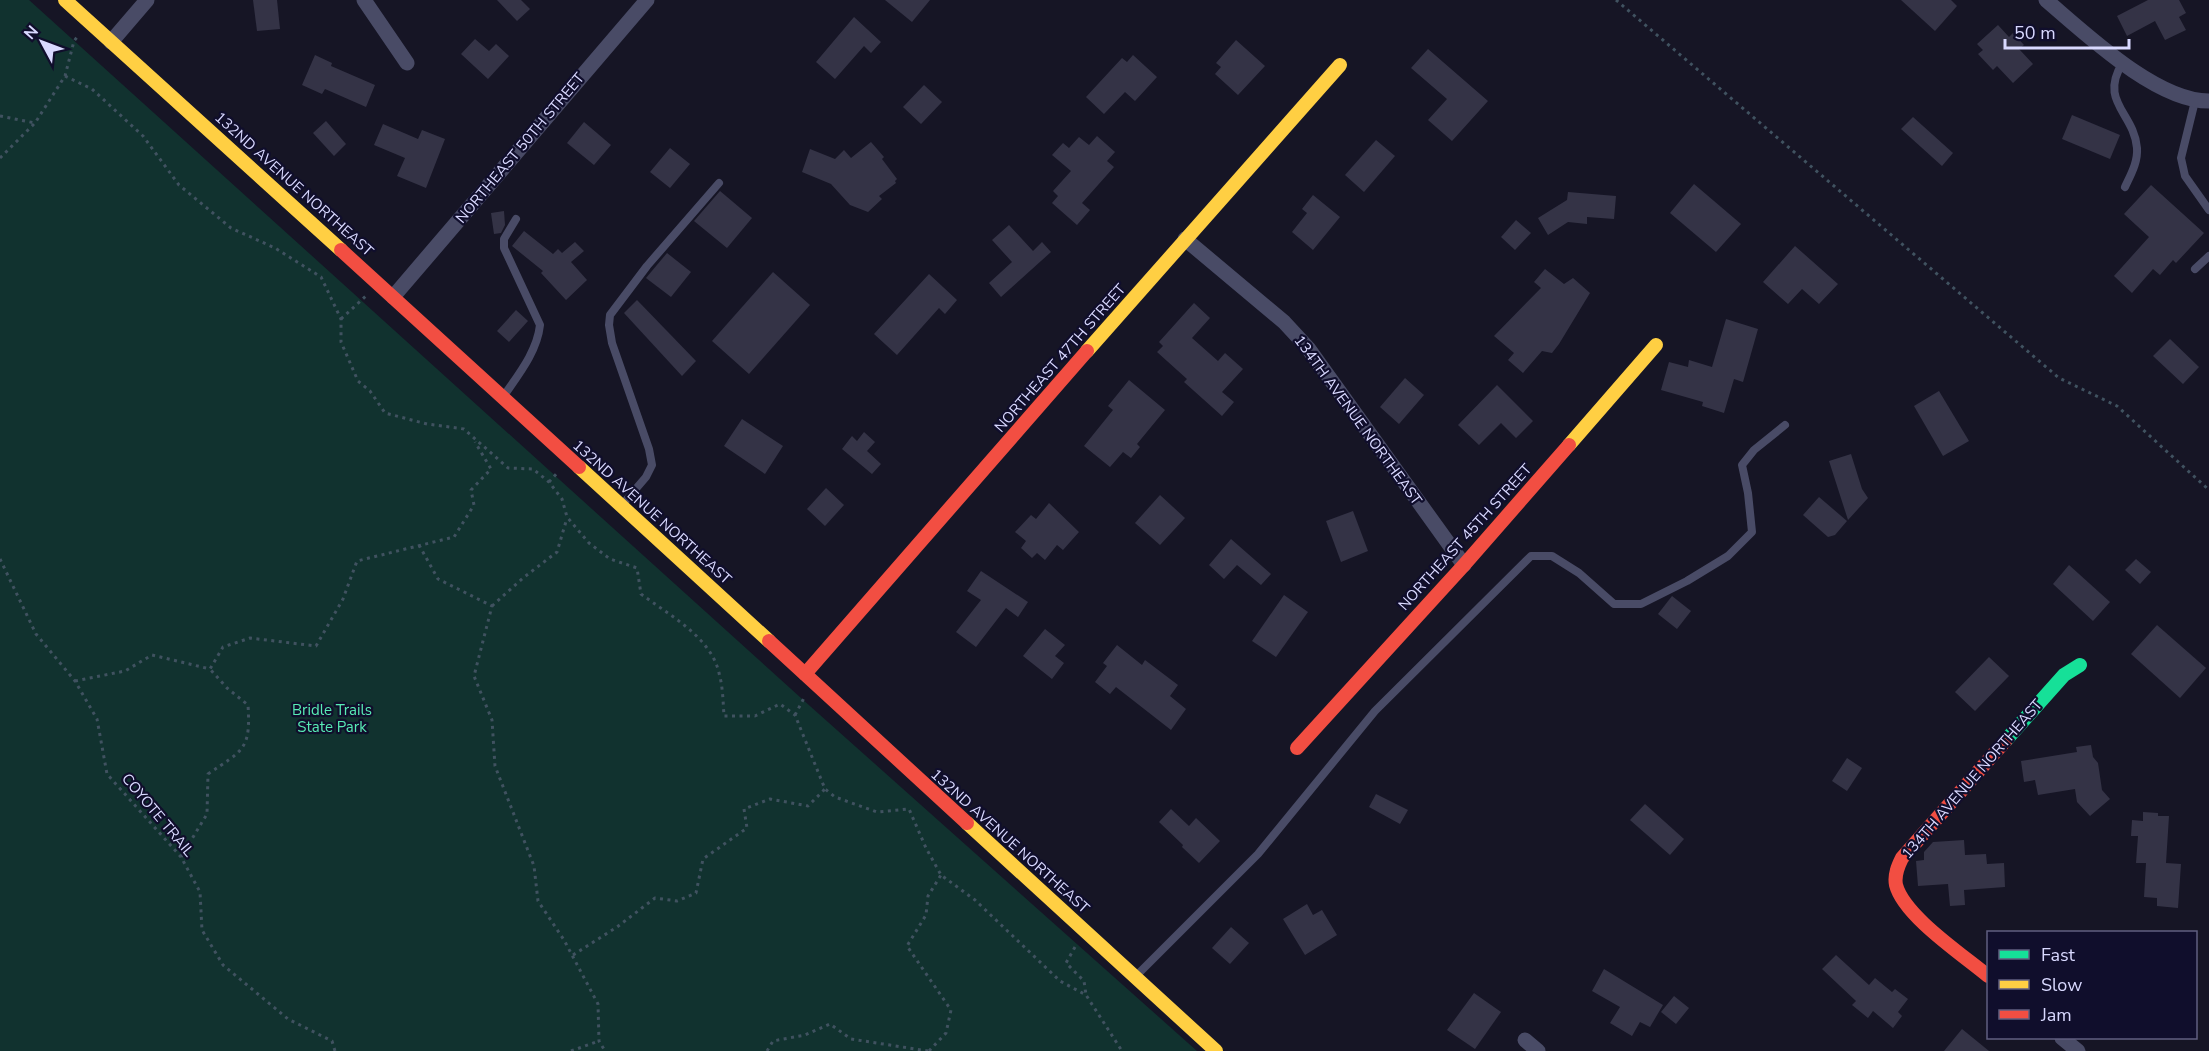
<svg xmlns="http://www.w3.org/2000/svg" width="2209" height="1051" font-family="'Nunito Sans',sans-serif">
	<style>
		.green { fill: #11322f }
		.building { fill: #343346 }
		.lines { fill: none; stroke-linecap: round; stroke-linejoin: round }
		.path { stroke: #405260; stroke-width: 3; stroke-dasharray: 3 4.5; stroke-linecap: butt }
		.lane { stroke: #494b66; stroke-width: 8 }
		.street { stroke: #494b66; stroke-width: 15 }
		.fast { stroke: #16e098; stroke-width: 14 }
		.slow { stroke: #ffcf43; stroke-width: 14 }
		.jam { stroke: #f24e42; stroke-width: 14 }
		.labels { text-anchor: middle; dominant-baseline: central; stroke-width: 4.5; stroke-linejoin: round; paint-order: stroke }
		.street-label { font-size: 15px; fill: #d9d9ff; stroke: #100e2c }
		.park-label { font-size: 15px; fill: #58ecb5; stroke: #100e2c }
	</style>
	<rect width="100%" height="100%" fill="#161525"/>
	<polygon class="green" points="0,0 29,0 801,698 1197,1051 0,1051"/>
	<g class="building">
		<polygon points="253,0 277,0 280,29 257,31"/>
		<polygon points="497,0 521,0 530,9 517,21"/>
		<polygon points="885,0 930,0 912,22"/>
		<polygon points="1901,0 1951,0 1957,6 1935,31"/>
		<polygon points="2148,0 2179,0 2186,13 2179,17 2186,30 2165,40 2155,21 2127,36 2117,16"/>
		<polygon points="854,17 881,42 871,53 864,46 835,79 816,62"/>
		<polygon points="1998,25 2009,37 2013,33 2024,45 2019,49 2033,64 2013,83 1997,66 1993,70 1978,54 1983,50 1977,44"/>
		<polygon points="475,39 489,51 496,44 509,56 488,79 461,54"/>
		<polygon points="1236,40 1265,66 1238,95 1215,74 1221,67 1216,63"/>
		<polygon points="1428,49 1488,101 1452,141 1428,120 1447,99 1411,68"/>
		<polygon points="315,55 332,63 331,66 375,85 366,107 325,89 322,94 302,85"/>
		<polygon points="1133,55 1157,77 1135,101 1125,92 1104,114 1086,97 1122,58 1127,62"/>
		<polygon points="924,85 942,102 921,124 903,107"/>
		<polygon points="2072,115 2120,135 2110,159 2062,139"/>
		<polygon points="1913,117 1953,153 1942,166 1901,129"/>
		<polygon points="326,121 346,144 334,156 313,133"/>
		<polygon points="584,122 611,145 594,165 567,143"/>
		<polygon points="383,124 418,139 422,130 445,139 426,188 397,176 405,158 374,145"/>
		<polygon points="1097,136 1115,152 1107,161 1114,167 1082,203 1090,210 1077,225 1052,203 1058,196 1053,191 1071,171 1052,155 1063,143 1069,148 1079,137 1089,145"/>
		<polygon points="1376,140 1395,156 1364,192 1345,175"/>
		<polygon points="871,142 884,157 882,159 897,179 895,181 896,183 879,196 882,199 868,212 850,205 831,184 802,172 810,149 835,159 844,150 851,158"/>
		<polygon points="670,148 690,164 670,188 650,172"/>
		<polygon points="1694,184 1741,224 1716,252 1670,213"/>
		<polygon points="2151,185 2204,233 2176,263 2173,260 2160,275 2153,269 2132,293 2114,276 2149,237 2124,214"/>
		<polygon points="720,191 752,218 727,248 694,221"/>
		<polygon points="1568,192 1616,196 1614,219 1587,217 1587,224 1568,222 1548,235 1538,218 1567,200"/>
		<polygon points="1313,195 1340,217 1313,250 1292,232 1307,213 1302,209"/>
		<polygon points="504,211 505,225 501,233 494,234 491,213"/>
		<polygon points="1516,220 1531,233 1515,250 1501,237"/>
		<polygon points="1009,225 1033,251 1042,242 1051,252 1001,297 989,283 1012,262 992,240"/>
		<polygon points="524,231 553,254 558,249 562,253 575,242 584,251 571,262 587,280 566,300 541,273 543,271 512,246"/>
		<polygon points="1795,246 1838,284 1819,304 1802,289 1788,304 1763,282"/>
		<polygon points="667,253 691,272 671,297 646,278"/>
		<polygon points="1545,269 1564,284 1573,278 1590,293 1559,344 1552,353 1542,351 1523,373 1508,360 1514,353 1494,336 1541,288 1534,282"/>
		<polygon points="773,272 810,305 749,374 712,341"/>
		<polygon points="929,274 957,300 945,314 939,308 897,355 874,334"/>
		<polygon points="637,300 696,361 682,376 624,313"/>
		<polygon points="1194,303 1210,318 1192,338 1218,361 1225,353 1243,369 1222,392 1234,402 1222,416 1184,382 1187,379 1157,352 1163,346 1159,342"/>
		<polygon points="516,310 528,321 509,342 497,331"/>
		<polygon points="1726,319 1758,329 1743,382 1734,379 1724,413 1702,406 1703,402 1661,390 1669,362 1688,367 1689,360 1712,367"/>
		<polygon points="2170,339 2199,367 2183,384 2153,356"/>
		<polygon points="1405,378 1424,395 1399,424 1380,407"/>
		<polygon points="1129,380 1165,410 1137,444 1140,447 1131,458 1123,452 1110,467 1084,446 1113,410 1108,406"/>
		<polygon points="1497,385 1533,421 1516,438 1501,423 1479,445 1458,425"/>
		<polygon points="1939,391 1969,441 1943,456 1914,406"/>
		<polygon points="742,419 783,446 765,474 724,446"/>
		<polygon points="864,432 875,442 867,451 881,464 872,474 842,449 852,436 857,441"/>
		<polygon points="1851,454 1862,489 1868,498 1848,520 1829,461"/>
		<polygon points="826,488 844,505 825,526 807,509"/>
		<polygon points="1160,495 1185,518 1160,545 1135,523"/>
		<polygon points="1819,497 1847,521 1835,535 1828,537 1803,515"/>
		<polygon points="1049,503 1079,532 1063,550 1057,545 1045,560 1037,553 1032,558 1021,548 1026,541 1015,532 1031,515 1036,519"/>
		<polygon points="1353,511 1368,551 1341,562 1326,521"/>
		<polygon points="1231,539 1271,574 1261,585 1237,565 1224,579 1209,565"/>
		<polygon points="2136,559 2151,572 2140,584 2125,570"/>
		<polygon points="2069,565 2110,602 2093,621 2053,584"/>
		<polygon points="981,571 1028,602 1018,617 1006,608 976,647 956,632 981,600 967,591"/>
		<polygon points="1284,595 1308,612 1276,657 1252,641"/>
		<polygon points="1672,596 1691,611 1677,629 1658,614"/>
		<polygon points="2157,625 2206,668 2180,698 2131,654"/>
		<polygon points="1045,629 1065,645 1055,656 1064,663 1052,679 1023,656"/>
		<polygon points="1117,645 1142,665 1145,660 1178,685 1170,696 1186,709 1171,730 1116,687 1110,694 1095,682 1107,666 1103,663"/>
		<polygon points="1989,657 2009,676 1975,711 1955,692"/>
		<polygon points="2091,745 2093,757 2098,763 2102,790 2110,799 2090,816 2077,802 2075,789 2038,795 2035,780 2024,782 2021,761 2077,752 2076,747"/>
		<polygon points="1847,758 1862,768 1847,791 1832,781"/>
		<polygon points="1376,794 1408,810 1400,824 1369,807"/>
		<polygon points="1645,804 1684,839 1670,855 1630,820"/>
		<polygon points="1171,809 1189,826 1196,818 1220,841 1199,863 1182,847 1183,845 1159,822"/>
		<polygon points="2143,812 2158,813 2158,816 2169,816 2166,863 2181,864 2178,908 2157,906 2157,898 2144,897 2146,863 2136,863 2138,836 2131,836 2132,820 2143,821"/>
		<polygon points="1964,840 1965,855 1986,854 1987,864 2004,863 2005,887 1964,890 1965,905 1950,906 1948,884 1918,886 1916,861 1924,860 1924,852 1933,842"/>
		<polygon points="1307,904 1313,915 1322,910 1337,935 1305,955 1283,919"/>
		<polygon points="1231,927 1249,943 1230,964 1212,948"/>
		<polygon points="1836,955 1869,985 1875,978 1892,992 1895,989 1908,999 1898,1012 1902,1016 1893,1028 1873,1011 1868,1018 1852,1005 1856,1001 1822,969"/>
		<polygon points="1604,969 1663,1005 1650,1027 1640,1022 1632,1036 1610,1023 1620,1007 1592,991"/>
		<polygon points="1474,993 1501,1012 1475,1049 1447,1030"/>
		<polygon points="1674,996 1689,1008 1676,1024 1661,1012"/>
		<polygon points="1962,1029 1989,1051 1944,1051"/>
	</g>
	<g class="lines">
		<g class="path">
			<polyline points="1616,0 2059,378 2117,406 2209,490"/>
			<path d="M 65,76 L 92,89 L 143,136 L 179,185 L 231,228 L 275,248 L 321,277 L 341,319 L 341,342 L 358,381 L 370,391 L 385,413 L 427,424 L 464,429 L 508,468 L 533,469 L 549,482 L 562,499 L 567,517 L 589,543 L 610,559 L 637,568 L 641,594 C 669,615 711,637 719,673 C 723,687 723,702 724,716 L 755,716 L 780,704 L 795,715 L 825,789 L 835,797 L 877,812 L 909,809 L 926,848 L 941,875 L 975,900 L 1060,981 L 1086,995 L 1122,1051"/>
			<polyline points="0,116 35,123"/>
			<polyline points="0,158 35,123 65,76 74,41 78,36"/>
			<polyline points="341,319 367,295"/>
			<polyline points="549,482 558,472"/>
			<polyline points="419,545 438,579 492,606 474,676 492,720 495,766 534,866 538,901 564,940 598,1004 599,1041 605,1051"/>
			<polyline points="0,559 36,634 75,681 97,719 107,774 181,857 200,892 202,930 223,965 288,1019 332,1041 335,1051"/>
			<polyline points="492,606 523,578 557,552 567,518"/>
			<polyline points="75,681 125,671 152,655 210,669 223,647 250,638 316,646 343,599 357,561 454,537 474,505 471,490 491,469 475,442"/>
			<polyline points="795,715 804,698"/>
			<path d="M 181,857 L 207,814 L 208,774 C 243,750 251,750 248,705 L 227,688 L 210,669"/>
			<polyline points="1075,947 1066,963 1084,981 1086,995"/>
			<polyline points="573,955 617,927 655,898 677,901 696,893 703,859 747,828 744,809 770,799 808,806 825,789"/>
			<polyline points="571,1051 599,1041"/>
			<polyline points="767,1051 773,1041 805,1035 830,1024 851,1039 928,1051"/>
			<polyline points="929,1051 946,1033 951,1010 907,946 926,915 928,896 941,875"/>
		</g>
		<g class="lane">
			<path d="M 2123,62 C 2098,102 2134,112 2137,148 C 2138,162 2131,174 2125,187"/>
			<polyline points="2195,101 2181,158 2185,176 2209,210"/>
			<polyline points="2195,269 2209,256"/>
			<path d="M 503,397 C 518,375 537,352 540,325 L 504,248 L 504,239 L 516,219"/>
			<polyline points="622,505 646,477 652,465 649,449 612,343 609,325 610,315 647,266 719,183"/>
			<polyline points="1136,976 1258,854 1375,711 1531,556 1552,556 1579,573 1614,604 1641,604 1687,581 1728,556 1752,532 1748,493 1742,465 1754,450 1785,425"/>
		</g>
		<g class="street">
			<polyline points="364,0 407,63"/>
			<path d="M 2046,0 C 2086,34 2156,101 2209,101"/>
			<polyline points="111,42 147,0"/>
			<polyline points="1185,239 1284,322 1308,348 1464,565"/>
			<polyline points="393,297 647,0"/>
			<polyline points="2062,1038 2078,1051"/>
			<polyline points="1525,1040 1538,1051"/>
		</g>
		<polyline class="fast" points="2006,740 2064,675 2080,665"/>
		<g class="slow">
			<polyline points="65,0 341,250"/>
			<polyline points="1087,351 1340,65"/>
			<polyline points="1569,445 1656,345"/>
			<polyline points="579,467 769,641"/>
			<polyline points="967,823 1216,1051"/>
		</g>
		<g class="jam">
			<polyline points="341,250 579,467"/>
			<polyline points="769,641 967,823"/>
			<polyline points="805,674 1087,351"/>
			<polyline points="1297,748 1464,565 1569,445"/>
			<path d="M 1988,976 C 1963,955 1904,916 1896,885 C 1894,875 1898,866 1902,858 L 2006,740"/>
		</g>
	</g>
	<g class="labels">
		<g class="street-label">
			<text transform="translate(520 148) rotate(-50)">NORTHEAST 50TH STREET</text>
			<text transform="translate(294 184) rotate(42)">132ND AVENUE NORTHEAST</text>
			<text transform="translate(1060 358) rotate(-49)">NORTHEAST 47TH STREET</text>
			<text transform="translate(1358 420) rotate(54)">134TH AVENUE NORTHEAST</text>
			<text transform="translate(652 512) rotate(42)">132ND AVENUE NORTHEAST</text>
			<text transform="translate(1465 537) rotate(-48)">NORTHEAST 45TH STREET</text>
			<text transform="translate(1972 779) rotate(-49)">134TH AVENUE NORTHEAST</text>
			<text transform="translate(158 815) rotate(50)">COYOTE TRAIL</text>
			<text transform="translate(1010 841) rotate(42)">132ND AVENUE NORTHEAST</text>
		</g>
		<g class="park-label">
			<text x="332" y="710">Bridle Trails<tspan x="332" dy="17">State Park</tspan></text>
		</g>
	</g>
	<rect x="1987" y="931" width="210" height="108" fill="#100e2c" stroke="#605f80" stroke-width="1.5"/>
	<rect x="1999" y="950" width="30" height="9" fill="#16e098" stroke="#605f80" stroke-width="1.5"/>
	<text x="2041" y="961" font-size="18" fill="#d9d9ff">Fast</text>
	<rect x="1999" y="980" width="30" height="9" fill="#ffcf43" stroke="#605f80" stroke-width="1.5"/>
	<text x="2041" y="991" font-size="18" fill="#d9d9ff">Slow</text>
	<rect x="1999" y="1010" width="30" height="9" fill="#f24e42" stroke="#605f80" stroke-width="1.5"/>
	<text x="2041" y="1021" font-size="18" fill="#d9d9ff">Jam</text>
	<g transform="translate(42 42) rotate(311)" stroke="#100e2c" stroke-width="4.5" paint-order="stroke">
	<path d="M0-4.5L10 22L0 15L-10 22Z" fill="#d9d9ff"/>
	<text y="-9" font-size="16" font-weight="bold" text-anchor="middle" fill="#d9d9ff">N</text>
	</g>
	<path d="M2005 39v9h124v-9" fill="none" stroke="#d9d9ff" stroke-width="3"/>
	<text x="2014" y="39" font-size="18" fill="#d9d9ff" stroke="#100e2c" stroke-width="4.5" paint-order="stroke">50 m</text>
</svg>
